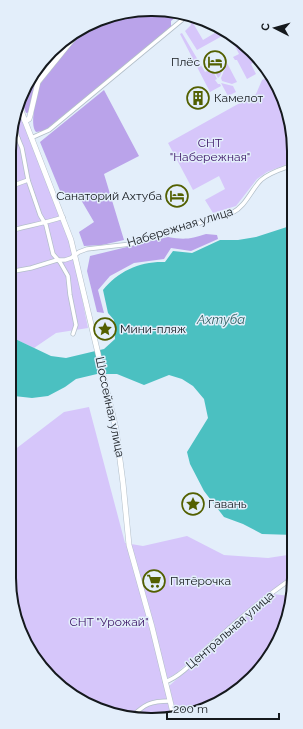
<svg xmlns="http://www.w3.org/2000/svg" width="303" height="729" font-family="Raleway,sans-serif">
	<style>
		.green { fill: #d6c6fa }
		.forest { fill: #baa3ea }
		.water { fill: #4bc0c1 }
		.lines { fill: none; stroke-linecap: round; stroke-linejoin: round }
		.street-casing { stroke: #b3bfc9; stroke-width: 5 }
		.secondary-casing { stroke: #b3bfc9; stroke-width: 6 }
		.street { stroke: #fff; stroke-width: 3.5 }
		.secondary { stroke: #fff; stroke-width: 5 }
		.labels { text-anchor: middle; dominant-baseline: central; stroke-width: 3; stroke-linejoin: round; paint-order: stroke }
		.poi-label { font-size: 12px; fill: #15191d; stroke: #e3eefa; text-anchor: start }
		.park-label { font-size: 12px; fill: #381164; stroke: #e3eefa }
		.street-label { font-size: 12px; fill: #15191d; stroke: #e3eefa }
		.water-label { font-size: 13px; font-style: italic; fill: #2f6060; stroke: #e3eefa }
		.rim { fill: none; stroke: #15191d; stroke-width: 2 }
	</style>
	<rect width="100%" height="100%" fill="#e3eefa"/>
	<g class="green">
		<polygon points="190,18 203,40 218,31 224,35 197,50 185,31 191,25"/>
		<polygon points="182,33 205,72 212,69 217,79 215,80 218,84 220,84 221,86 210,92 180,34"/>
		<polygon points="232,40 259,58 259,59 251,64 256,74 247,79 237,60 235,60 233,57 239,54"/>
		<polygon points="226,61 220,76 218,78 213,68"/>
		<polygon points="227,63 237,82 232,84 222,81 221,78"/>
		<polygon points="271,76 279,89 293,133 293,162 267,172 257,179 236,206 213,213 205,200 225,189 219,176 193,190 168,143 256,94 262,80"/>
		<polygon points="221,83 233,86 236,92 228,96"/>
		<polygon points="16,106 70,239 88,328 56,333 34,348 9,336 9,152"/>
		<polygon points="89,407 125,543 143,546 187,536 224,555 268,558 294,554 294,575 214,638 177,673 163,681 171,717 133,719 80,701 44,671 17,624 9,578 9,454 64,412"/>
		<polygon points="272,594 291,596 287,623 265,664 230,696 177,717 169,686"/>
	</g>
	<g class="forest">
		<path d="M 142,9 L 179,14 L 171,21 L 171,28 L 48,128 L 43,131 L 36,132 C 29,124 37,94 40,84 L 88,24 Z"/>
		<polygon points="71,37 37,79 30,112 26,113 21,99 44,58"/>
		<polygon points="104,90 139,156 104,174 124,240 102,245 84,246 79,232 94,222 77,193 61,193 40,142"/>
		<path d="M 206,234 L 217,235 L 218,239 L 191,251 L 171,248 L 164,259 L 134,263 L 110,276 L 98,290 L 104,313 L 97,312 L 87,271 L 90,256 L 168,237 C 184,240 191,239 206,234 Z"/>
	</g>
	<path class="water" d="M 293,225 L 294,535 L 262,534 L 243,524 L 224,517 L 204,491 L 190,464 L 187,452 L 208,418 L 204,399 L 193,386 L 182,379 L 169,375 L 144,385 L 117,374 L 97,374 L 76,379 L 65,387 L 48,396 L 32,398 L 14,396 L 9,397 L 9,336 L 51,356 L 66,358 L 104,349 L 115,339 L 114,320 L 108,313 L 103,290 C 118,271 141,261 165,262 L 173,251 L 192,253 L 220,240 L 238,240 L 256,237 Z"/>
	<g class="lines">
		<g class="street-casing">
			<g id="street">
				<polyline points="14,120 17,136 22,148 28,180 40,215 46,225 53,254 60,262 68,276 70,295 76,325 73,334"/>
				<polyline points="31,138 49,130 188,15"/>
				<polyline points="11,142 18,138"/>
				<polyline points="9,187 28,180"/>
				<path d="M 9,231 C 27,226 46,223 63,217"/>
				<path d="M 9,272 L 31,268 L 57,260 L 65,260 L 71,258 L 79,252 L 87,249 L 131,244 L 232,213 C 246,206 251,190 261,180 C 270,172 282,169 293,165"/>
				<path d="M 165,682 C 183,676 201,653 215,641 C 240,618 266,596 294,577"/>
				<path d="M 130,718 C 145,704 150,701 170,701"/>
			</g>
		</g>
		<g class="secondary-casing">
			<g id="secondary">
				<polyline points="18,103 71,240 116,429 123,483 129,545 152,627 174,717"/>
				<polyline points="25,121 29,119 30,116 38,82 81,29"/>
			</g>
		</g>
		<use href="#street" class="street"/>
		<use href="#secondary" class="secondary"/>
	</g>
	<defs>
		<g id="hotel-ring" transform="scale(1.15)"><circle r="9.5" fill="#e3eefa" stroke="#536000" stroke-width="1.5"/><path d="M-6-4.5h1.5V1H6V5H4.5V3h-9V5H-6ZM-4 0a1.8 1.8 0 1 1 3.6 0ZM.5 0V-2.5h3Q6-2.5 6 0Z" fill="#536000"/></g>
		<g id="building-ring" transform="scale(1.15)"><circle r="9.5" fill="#e3eefa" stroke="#536000" stroke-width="1.5"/><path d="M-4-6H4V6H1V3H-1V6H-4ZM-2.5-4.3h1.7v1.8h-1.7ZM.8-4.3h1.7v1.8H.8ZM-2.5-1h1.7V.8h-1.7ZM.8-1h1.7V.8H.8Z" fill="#536000"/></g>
		<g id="sight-ring" transform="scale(1.15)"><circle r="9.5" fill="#e3eefa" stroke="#536000" stroke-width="1.5"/><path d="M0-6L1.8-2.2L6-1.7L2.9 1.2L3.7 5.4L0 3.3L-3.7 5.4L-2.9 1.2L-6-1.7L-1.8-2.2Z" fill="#536000"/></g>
		<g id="supermarket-ring" transform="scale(1.15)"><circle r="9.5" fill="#e3eefa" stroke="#536000" stroke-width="1.5"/><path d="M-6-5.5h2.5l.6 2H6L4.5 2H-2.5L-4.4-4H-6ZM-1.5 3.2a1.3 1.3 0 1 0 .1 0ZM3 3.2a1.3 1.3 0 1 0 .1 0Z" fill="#536000"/></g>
	</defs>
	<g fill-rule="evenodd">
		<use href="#hotel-ring" x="215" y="62"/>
		<use href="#building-ring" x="198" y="98"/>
		<use href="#hotel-ring" x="177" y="196"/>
		<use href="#sight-ring" x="105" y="329"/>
		<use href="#sight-ring" x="193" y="504"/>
		<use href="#supermarket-ring" x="154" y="581"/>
	</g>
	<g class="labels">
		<g class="poi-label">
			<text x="200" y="62" text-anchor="end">Плёс</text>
			<text x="214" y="98">Камелот</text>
			<text x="162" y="196" text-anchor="end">Санаторий Ахтуба</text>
			<text x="120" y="329">Мини-пляж</text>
			<text x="208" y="504">Гавань</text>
			<text x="170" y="581">Пятёрочка</text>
		</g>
		<g class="park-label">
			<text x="210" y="143">СНТ<tspan x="210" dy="14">"Набережная"</tspan></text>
			<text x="109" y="622">СНТ "Урожай"</text>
		</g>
		<g class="street-label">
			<text transform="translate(180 227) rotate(-17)">Набережная улица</text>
			<text transform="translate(110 407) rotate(78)">Шоссейная улица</text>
			<text transform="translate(230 630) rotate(-41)">Центральная улица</text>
		</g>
		<g class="water-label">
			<text x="221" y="319">Ахтуба</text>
		</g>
	</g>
	<path d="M0 0H303V729H0ZM151 16H152A135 135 0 0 1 287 151V578A135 135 0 0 1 152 713H151A135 135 0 0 1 16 578V151A135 135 0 0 1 151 16Z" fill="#e3eefa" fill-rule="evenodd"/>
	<path class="rim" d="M151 16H152A135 135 0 0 1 287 151V578A135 135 0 0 1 152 713H151A135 135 0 0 1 16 578V151A135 135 0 0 1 151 16Z"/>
	<g transform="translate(275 28) rotate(276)" stroke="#e3eefa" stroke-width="3" paint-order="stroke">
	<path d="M0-3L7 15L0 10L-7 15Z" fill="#15191d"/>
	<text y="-6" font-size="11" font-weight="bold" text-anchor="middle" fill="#15191d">С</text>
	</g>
	<path d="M167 713v6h112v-6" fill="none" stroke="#15191d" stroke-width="2"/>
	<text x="173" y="713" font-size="12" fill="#15191d" stroke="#e3eefa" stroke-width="3" paint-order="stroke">200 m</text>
</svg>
